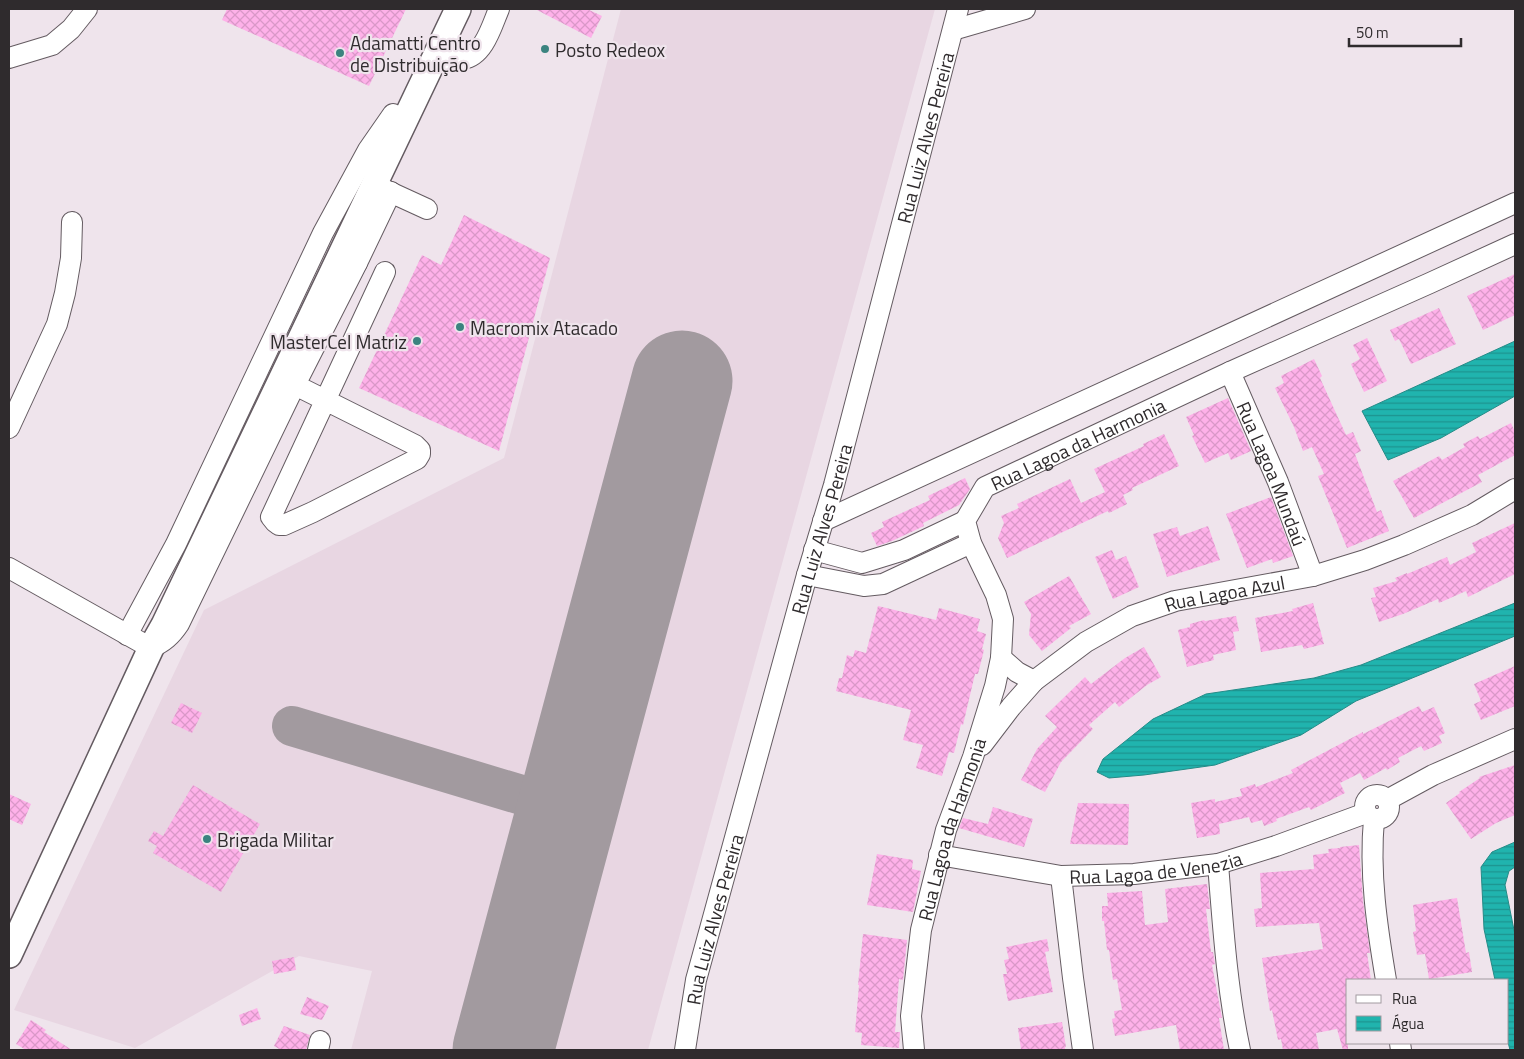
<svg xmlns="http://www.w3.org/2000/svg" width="1524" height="1059" font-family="'Titillium Web',sans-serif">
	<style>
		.built { fill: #e8d6e2 }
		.water { fill: url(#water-rules); stroke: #248b87 }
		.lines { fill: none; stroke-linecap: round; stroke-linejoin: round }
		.taxiway { stroke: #a29a9f; stroke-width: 40 }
		.runway { stroke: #a29a9f; stroke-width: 101 }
		.building { fill: url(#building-cross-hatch) }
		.minor-casing { stroke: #645b61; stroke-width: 22 }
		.major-casing { stroke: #645b61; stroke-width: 28 }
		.minor { stroke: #fff; stroke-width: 20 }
		.major { stroke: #fff; stroke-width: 25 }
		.poi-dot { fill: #3b837f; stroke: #efe4ec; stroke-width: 2 }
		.labels { text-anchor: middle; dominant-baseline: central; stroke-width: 4.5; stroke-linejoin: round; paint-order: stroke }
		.poi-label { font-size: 19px; fill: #2f2b2d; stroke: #efe4ec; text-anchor: start }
		.street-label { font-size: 19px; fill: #2f2b2d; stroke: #efe4ec }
	</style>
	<defs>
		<pattern id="water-rules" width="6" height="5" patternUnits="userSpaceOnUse" patternTransform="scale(1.25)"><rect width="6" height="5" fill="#20b4ae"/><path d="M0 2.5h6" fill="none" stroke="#1c938e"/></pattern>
		<pattern id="building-cross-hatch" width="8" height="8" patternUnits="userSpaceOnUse" patternTransform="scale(1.25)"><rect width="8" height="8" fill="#feb1e9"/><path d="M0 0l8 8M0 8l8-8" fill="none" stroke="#da98c8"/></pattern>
	</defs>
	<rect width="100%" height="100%" fill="#efe4ec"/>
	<polygon class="built" points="621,9 935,9 648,1050 351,1050 372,971 299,956 135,1048 14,1010 204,610 504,458"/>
	<g class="water">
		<polygon points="1515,341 1515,396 1441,438 1388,460 1362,411"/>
		<polygon points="1515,603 1515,636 1356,701 1301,735 1215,765 1144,775 1109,778 1097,772 1103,759 1153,719 1206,694 1314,678 1361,665"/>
		<polygon points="1515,842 1515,867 1509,871 1505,885 1515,935 1515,1050 1510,1050 1508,1042 1508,980 1495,980 1484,929 1481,867 1492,852"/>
	</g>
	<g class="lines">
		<polyline class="taxiway" points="292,726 568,809"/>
		<polyline class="runway" points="503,1050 682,381"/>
	</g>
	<g class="building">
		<polygon points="227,9 406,9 369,86 222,20"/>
		<polygon points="535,9 587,9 602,16 591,38"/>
		<polygon points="464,215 550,258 499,451 359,388 422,255 441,265"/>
		<polygon points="1515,274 1515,315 1483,330 1467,296"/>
		<polygon points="1439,308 1456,344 1411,364 1399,339 1395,341 1390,330"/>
		<polygon points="1367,338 1387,381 1364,392 1351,364 1360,359 1353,345"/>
		<polygon points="1314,359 1322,376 1320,378 1346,435 1353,432 1361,451 1355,454 1377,512 1381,510 1389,531 1347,548 1318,476 1324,474 1312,447 1303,451 1294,427 1275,388 1284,383 1281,376"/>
		<polygon points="1228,398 1251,451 1231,460 1228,453 1205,463 1192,436 1194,435 1186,417"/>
		<polygon points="1511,423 1515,432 1515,455 1478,475 1482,482 1414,518 1393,481 1439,456 1442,460 1465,447 1463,444 1478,436 1480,439"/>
		<polygon points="1164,434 1179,466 1132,488 1133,490 1123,495 1127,504 1109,513 1108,511 1007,558 998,538 1004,523 1001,516 1019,508 1017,504 1070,479 1081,503 1105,492 1094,469 1144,446 1143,444"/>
		<polygon points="965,478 970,489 959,505 923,523 924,526 892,541 877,546 871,533 884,527 882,522 930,500 928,496"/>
		<polygon points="1271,497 1293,556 1273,563 1272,559 1247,568 1226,514"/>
		<polygon points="1515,523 1515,574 1468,597 1466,591 1439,603 1438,599 1403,614 1379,622 1371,598 1376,597 1373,588 1397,581 1395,578 1407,573 1407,574 1447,557 1450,565 1476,552 1472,543"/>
		<polygon points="1208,526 1220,560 1167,577 1153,534 1177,527 1180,536"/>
		<polygon points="1112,550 1116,560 1126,556 1139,587 1113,599 1095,557"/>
		<polygon points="1069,576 1091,614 1069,626 1071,628 1042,651 1029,635 1031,614 1024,602"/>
		<polygon points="1313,603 1324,644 1304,649 1302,645 1261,652 1255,618 1293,611 1292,609"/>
		<polygon points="878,606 936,620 939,608 980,619 977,631 986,634 982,649 984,650 978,674 975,674 963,725 961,724 954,753 949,752 942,776 916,768 923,745 903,740 911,710 836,691 839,678 842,678 847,655 853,657 855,650 866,653"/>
		<polygon points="1236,616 1239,631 1233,632 1236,650 1213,655 1214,660 1187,667 1178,630 1190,627 1190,624 1204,620 1205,621"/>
		<polygon points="1144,647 1161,677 1147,685 1119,707 1115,702 1089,725 1093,729 1061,762 1045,792 1021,780 1037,749 1057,727 1045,716 1085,677 1091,684 1125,658"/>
		<polygon points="1515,666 1515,706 1481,720 1474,704 1481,701 1474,684"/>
		<polygon points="181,703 202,713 192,733 171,723"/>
		<polygon points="1419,706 1422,712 1434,707 1445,733 1439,736 1442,743 1424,751 1421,746 1398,758 1400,762 1387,770 1386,768 1364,780 1360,773 1340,783 1345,793 1311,810 1309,807 1276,819 1277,821 1264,826 1262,820 1251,823 1249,817 1219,824 1220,834 1197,838 1191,803 1215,799 1215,802 1242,796 1240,789 1255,784 1256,787 1293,773 1291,770 1363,732 1363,734"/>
		<polygon points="1515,765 1515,815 1496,823 1471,839 1446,803 1460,793 1459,792 1480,778 1479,777"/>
		<polygon points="193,785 260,824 221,892 153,853 157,846 148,841 154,831 163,836"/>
		<polygon points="9,794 31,804 22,825 9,819"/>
		<polygon points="1078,803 1129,804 1128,845 1070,844"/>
		<polygon points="993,807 1033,819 1024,847 959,828 963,818 988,824"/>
		<polygon points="1359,845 1363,901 1370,953 1367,953 1371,980 1348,980 1348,1050 1343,1050 1337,1029 1316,1033 1319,1050 1283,1050 1281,1039 1278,1040 1272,1010 1270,1011 1262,958 1323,949 1319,923 1256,927 1254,909 1262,908 1260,873 1314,869 1313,855 1329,853 1328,849 1340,848 1340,847"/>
		<polygon points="877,854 913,860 912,869 921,871 913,912 867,905"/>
		<polygon points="1207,884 1210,909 1206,909 1211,952 1213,952 1215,964 1212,965 1222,1018 1219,1018 1224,1050 1180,1050 1176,1025 1115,1036 1112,1019 1115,1018 1114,1011 1122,1010 1117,979 1113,980 1109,950 1107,950 1104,921 1102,921 1102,906 1108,906 1107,893 1142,891 1145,925 1168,922 1165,889"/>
		<polygon points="1457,898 1466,953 1469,952 1472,972 1429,979 1425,954 1417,955 1413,932 1416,931 1413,905"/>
		<polygon points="863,934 907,940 903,980 899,979 895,1032 900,1032 899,1048 861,1045 862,1033 855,1032 859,985 858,985"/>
		<polygon points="1047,939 1049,951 1045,952 1053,992 1008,1001 1003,974 1007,974 1004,960 1009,959 1006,947"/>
		<polygon points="294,957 296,970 274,974 272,961"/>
		<polygon points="307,997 329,1006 322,1020 300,1014"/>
		<polygon points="257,1008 261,1019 242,1026 239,1015"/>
		<polygon points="31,1020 46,1030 44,1032 72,1050 26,1050 16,1044"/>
		<polygon points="1062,1022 1066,1047 1065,1047 1065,1050 1021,1050 1018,1028"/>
		<polygon points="284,1026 310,1035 306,1050 281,1050 274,1046"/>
	</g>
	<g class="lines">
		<g class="minor-casing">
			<g id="minor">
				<polyline points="953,30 1025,9"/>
				<polyline points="9,58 52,45 71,29 87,9"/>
				<path d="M 435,58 C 444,59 454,60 463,59 C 484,56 492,25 499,9"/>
				<polyline points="379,187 427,209"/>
				<polyline points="344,259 357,263 391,192"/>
				<polyline points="357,263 295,385 415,445 420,450 420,454 417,459 313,512 284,525 279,525 275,522 271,517 385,272"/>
				<path id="s1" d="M 1230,372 L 1278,482 L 1313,576"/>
				<polyline points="9,428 57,324 65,293 71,258 72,222"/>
				<polyline points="823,521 1515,203"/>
				<polyline points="814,550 862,563 904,550 965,521"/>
				<path d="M 9,568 L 151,648 C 164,642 171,636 179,624 L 295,385"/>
				<polyline points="807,575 864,586 883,584 971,543"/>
				<polyline points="127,635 176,544 323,233 368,150 393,114"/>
				<polyline points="1001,658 1017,672 1034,681"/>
				<path id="s2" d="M 982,745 L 1011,707 L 1034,681 L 1086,642 L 1132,616 L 1175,601 L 1313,576 L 1365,560 L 1404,545 L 1472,515 L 1515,489"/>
				<circle cx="1377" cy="807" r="12"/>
				<polyline points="1387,800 1433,775 1515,739"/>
				<path d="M 1374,819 C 1369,873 1377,927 1386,980"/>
				<path id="s3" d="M 939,855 L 1061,876 L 1134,874 L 1218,864 L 1276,846 L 1366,813"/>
				<path d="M 1218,864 C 1223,926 1227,989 1240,1050"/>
				<polyline points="1061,876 1073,978 1083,1050"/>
				<polyline points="1400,1043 1401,1050"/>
				<polyline points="318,1050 320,1041"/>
				<path id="s4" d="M 685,1050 L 696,980 L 807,575 L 834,485 L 958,9"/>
				<path id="s5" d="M 914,1050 L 911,1016 L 921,930 L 946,830 L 973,757 L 995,686 L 1001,658 L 1003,619 L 996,595 L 971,543 L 965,521 L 985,487 L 1230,372 L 1430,283 L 1515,244"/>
			</g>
		</g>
		<g class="major-casing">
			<polyline id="major" points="9,955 151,648 164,625 458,9"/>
		</g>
		<use href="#minor" class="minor"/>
		<use href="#major" class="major"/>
	</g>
	<g class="poi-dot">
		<circle cx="545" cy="49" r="5"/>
		<circle cx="340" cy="53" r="5"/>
		<circle cx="460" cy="327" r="5"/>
		<circle cx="417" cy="341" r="5"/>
		<circle cx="207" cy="839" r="5"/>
	</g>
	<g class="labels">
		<g class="poi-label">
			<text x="350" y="42">Adamatti Centro<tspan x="350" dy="22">de Distribuição</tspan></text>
			<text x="555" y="49">Posto Redeox</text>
			<text x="470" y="327">Macromix Atacado</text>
			<text x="407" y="341" text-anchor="end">MasterCel Matriz</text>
			<text x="217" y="839">Brigada Militar</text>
		</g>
		<g class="street-label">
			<text stroke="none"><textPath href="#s4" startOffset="944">Rua Luiz Alves Pereira</textPath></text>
			<text stroke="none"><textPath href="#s5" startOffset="691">Rua Lagoa da Harmonia</textPath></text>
			<text stroke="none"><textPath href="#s1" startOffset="110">Rua Lagoa Mundaú</textPath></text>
			<text stroke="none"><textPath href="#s4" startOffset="539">Rua Luiz Alves Pereira</textPath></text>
			<text stroke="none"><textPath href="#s2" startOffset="296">Rua Lagoa Azul</textPath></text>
			<text stroke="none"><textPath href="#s5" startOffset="226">Rua Lagoa da Harmonia</textPath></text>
			<text stroke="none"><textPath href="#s3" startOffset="219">Rua Lagoa de Venezia</textPath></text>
			<text stroke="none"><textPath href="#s4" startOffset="134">Rua Luiz Alves Pereira</textPath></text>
		</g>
	</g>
	<rect width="1524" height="1059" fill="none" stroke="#2f2b2d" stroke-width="20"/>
	<rect x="1346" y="979" width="162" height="65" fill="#efe4ec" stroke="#a29aa0"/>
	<rect x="1356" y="995" width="25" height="8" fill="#ffffff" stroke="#a29aa0"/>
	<text x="1392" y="1004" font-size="15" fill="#2f2b2d">Rua</text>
	<rect x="1356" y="1016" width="25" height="15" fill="url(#water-rules)" stroke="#a29aa0"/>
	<text x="1392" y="1029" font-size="15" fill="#2f2b2d">Água</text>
	<path d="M1349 38v8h112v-8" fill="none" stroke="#2f2b2d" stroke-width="2.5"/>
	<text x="1356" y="38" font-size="15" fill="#2f2b2d" stroke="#efe4ec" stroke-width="4" paint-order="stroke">50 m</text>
</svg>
